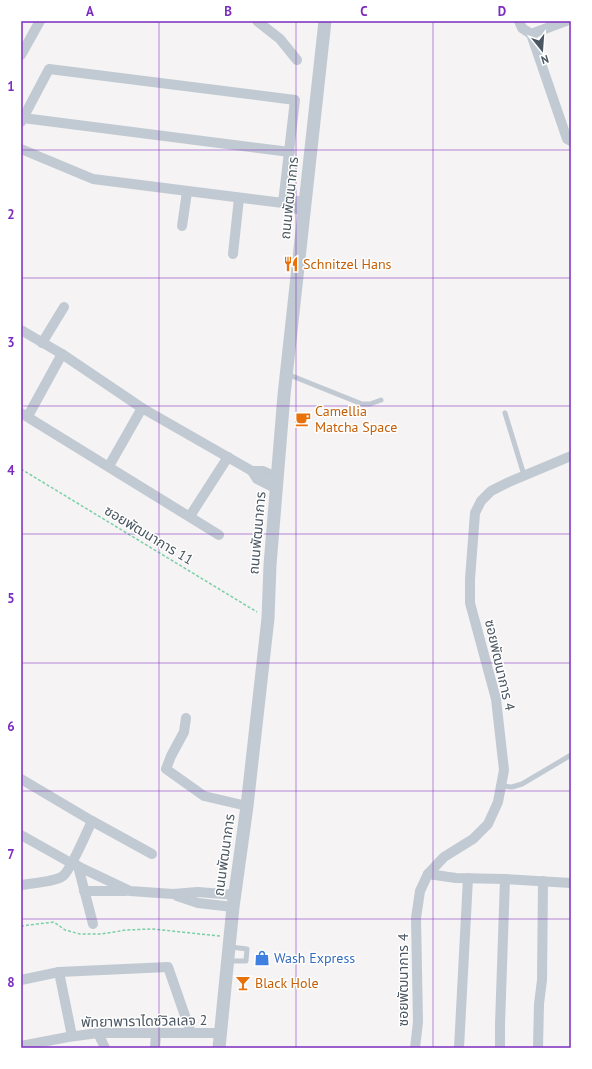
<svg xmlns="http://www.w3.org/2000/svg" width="592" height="1069" font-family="'PT Sans','Noto Sans Thai',sans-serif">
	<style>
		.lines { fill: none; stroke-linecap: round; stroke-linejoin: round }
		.path { stroke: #7ad0a6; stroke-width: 1.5; stroke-dasharray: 3 2; stroke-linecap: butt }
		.service { stroke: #c1cad2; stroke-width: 5 }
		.minor { stroke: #c1cad2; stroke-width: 10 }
		.tertiary { stroke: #c1cad2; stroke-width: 13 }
		.grid { fill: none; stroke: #7b2cbf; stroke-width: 1; stroke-opacity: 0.55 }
		.labels { text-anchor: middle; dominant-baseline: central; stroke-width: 3; stroke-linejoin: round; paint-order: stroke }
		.street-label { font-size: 14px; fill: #4a5661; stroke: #fff }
		.food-label { font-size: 14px; fill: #c56008; stroke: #fff; text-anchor: start }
		.shop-label { font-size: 14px; fill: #366cbe; stroke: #fff; text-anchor: start }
		.neatline { fill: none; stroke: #7b2cbf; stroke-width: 1.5 }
		.grid-label { font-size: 13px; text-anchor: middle; font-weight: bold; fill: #7b2cbf }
	</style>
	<rect width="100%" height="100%" fill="#f5f3f3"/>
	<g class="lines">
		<g class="path">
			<polyline points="21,469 257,612"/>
			<polyline points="21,926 54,922 65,930 80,934 101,934 126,930 152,929 220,936"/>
		</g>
		<g class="service">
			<polyline points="287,374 362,404 370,404 381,400"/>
			<polyline points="505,413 524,475"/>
			<polyline points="501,786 512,787 522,784 571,755"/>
			<polyline points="229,961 246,961 247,949 231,947"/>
		</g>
		<g class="minor">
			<polyline points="257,21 280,39 297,60"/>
			<polyline points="519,21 522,28 531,34 566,21"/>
			<polyline points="531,34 567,139 571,141"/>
			<polyline points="21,55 40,21"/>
			<polyline points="23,118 290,152"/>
			<polyline points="21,122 49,69 295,100 283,203 93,179 21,149"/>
			<polyline points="303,210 288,207 283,203 290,200 304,202"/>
			<polyline points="182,226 187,192"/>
			<polyline points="233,254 239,198"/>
			<polyline points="21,330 62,354 142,408 252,471"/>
			<polyline points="42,343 64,307"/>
			<polyline points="21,413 219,535"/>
			<polyline points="28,416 62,354"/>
			<polyline points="109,466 142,408"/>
			<polyline points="277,489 257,479 252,471 263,471 278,478"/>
			<polyline points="190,516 228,457"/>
			<polyline points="186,718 184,732 171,756 166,769 204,796 247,806"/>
			<path d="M 21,779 L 92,821 C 87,831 71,870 63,876 C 55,882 31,883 21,885"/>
			<polyline points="92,821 152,854"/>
			<polyline points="21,835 71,863 130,891 173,894 198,892 235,895"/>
			<polyline points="78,866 93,924"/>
			<polyline points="428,874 456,878 505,879 500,1024 500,1048"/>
			<polyline points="505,879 571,883"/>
			<polyline points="84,891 126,891"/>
			<polyline points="177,896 198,903 233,907"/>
			<polyline points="59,972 72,1036"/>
			<polyline points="21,980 59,972 168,967 191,1033"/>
			<polyline points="98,1033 105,1048"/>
			<polyline points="21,1046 68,1037 98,1033 220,1033"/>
			<polyline points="155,1048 156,1034"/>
			<polyline points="415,1048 418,1022 416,918 420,891 428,874 444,857 473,839 488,824 498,802 504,770 496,699 470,603 470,579 475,513 481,501 491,491 509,482 571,456"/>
			<polyline points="459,1048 468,878"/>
			<polyline points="538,1048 539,1004 542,980 543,881"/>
		</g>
		<polyline class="tertiary" points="219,1048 233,907 247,806 268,618 270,565 284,395 325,21"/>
	</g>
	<path class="grid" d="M 159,21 L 159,1048M 296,21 L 296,1048M 433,21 L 433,1048M 21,150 L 571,150M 21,278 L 571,278M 21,406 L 571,406M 21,534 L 571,534M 21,663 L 571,663M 21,791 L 571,791M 21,919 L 571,919"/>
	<defs>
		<g id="restaurant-bare" transform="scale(1.2)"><path d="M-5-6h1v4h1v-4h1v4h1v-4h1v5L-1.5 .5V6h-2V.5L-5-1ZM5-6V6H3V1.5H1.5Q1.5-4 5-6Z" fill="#e8710a" stroke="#fff" stroke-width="2.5" paint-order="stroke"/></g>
		<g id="cafe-bare" transform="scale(1.2)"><path d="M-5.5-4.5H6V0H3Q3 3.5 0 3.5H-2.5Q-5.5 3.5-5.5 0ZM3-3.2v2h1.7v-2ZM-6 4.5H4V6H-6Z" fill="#e8710a" stroke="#fff" stroke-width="2.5" paint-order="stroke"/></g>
		<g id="shop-bare" transform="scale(1.2)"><path d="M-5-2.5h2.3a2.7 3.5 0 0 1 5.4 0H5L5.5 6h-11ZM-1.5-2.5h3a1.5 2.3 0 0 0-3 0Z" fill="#3f7fe0" stroke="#fff" stroke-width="2.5" paint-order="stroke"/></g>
		<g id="bar-bare" transform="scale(1.2)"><path d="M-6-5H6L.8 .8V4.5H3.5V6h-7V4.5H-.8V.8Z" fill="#e8710a" stroke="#fff" stroke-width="2.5" paint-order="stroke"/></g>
	</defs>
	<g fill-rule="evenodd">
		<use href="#restaurant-bare" x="291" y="264"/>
		<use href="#cafe-bare" x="303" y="419"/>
		<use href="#shop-bare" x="262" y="958"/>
		<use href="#bar-bare" x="243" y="983"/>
	</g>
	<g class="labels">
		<g class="street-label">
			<text transform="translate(289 198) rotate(-84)">ถนนพัฒนาการ</text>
			<text transform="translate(257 533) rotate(-85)">ถนนพัฒนาการ</text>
			<text transform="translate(149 535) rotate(31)">ซอยพัฒนาการ 11</text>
			<text transform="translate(500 665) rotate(77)">ซอยพัฒนาการ 4</text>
			<text transform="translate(224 855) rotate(-82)">ถนนพัฒนาการ</text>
			<text transform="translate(403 980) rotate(-90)">ซอยพัฒนาการ 4</text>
			<text transform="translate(144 1021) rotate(-1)">พัทยาพาราไดซ์วิลเลจ 2</text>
		</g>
		<g class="food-label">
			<text x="303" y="264">Schnitzel Hans</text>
			<text x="315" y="411">Camellia<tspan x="315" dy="16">Matcha Space</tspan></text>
			<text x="255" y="983">Black Hole</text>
		</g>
		<g class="shop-label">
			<text x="274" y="958">Wash Express</text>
		</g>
	</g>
	<rect width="592" height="1069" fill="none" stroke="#ffffff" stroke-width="44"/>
	<g transform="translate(542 50) rotate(163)" stroke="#ffffff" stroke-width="3" paint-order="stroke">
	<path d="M0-3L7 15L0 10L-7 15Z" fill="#4a5661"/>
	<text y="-6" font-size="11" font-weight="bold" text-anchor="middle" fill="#4a5661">N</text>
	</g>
	<rect x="22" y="22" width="548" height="1025" class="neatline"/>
	<g class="grid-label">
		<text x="90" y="16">A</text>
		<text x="228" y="16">B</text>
		<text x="364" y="16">C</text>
		<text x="502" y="16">D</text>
		<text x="11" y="91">1</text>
		<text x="11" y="219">2</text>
		<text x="11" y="347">3</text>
		<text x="11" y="475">4</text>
		<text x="11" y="603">5</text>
		<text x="11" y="731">6</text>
		<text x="11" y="859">7</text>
		<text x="11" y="987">8</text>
	</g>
</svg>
